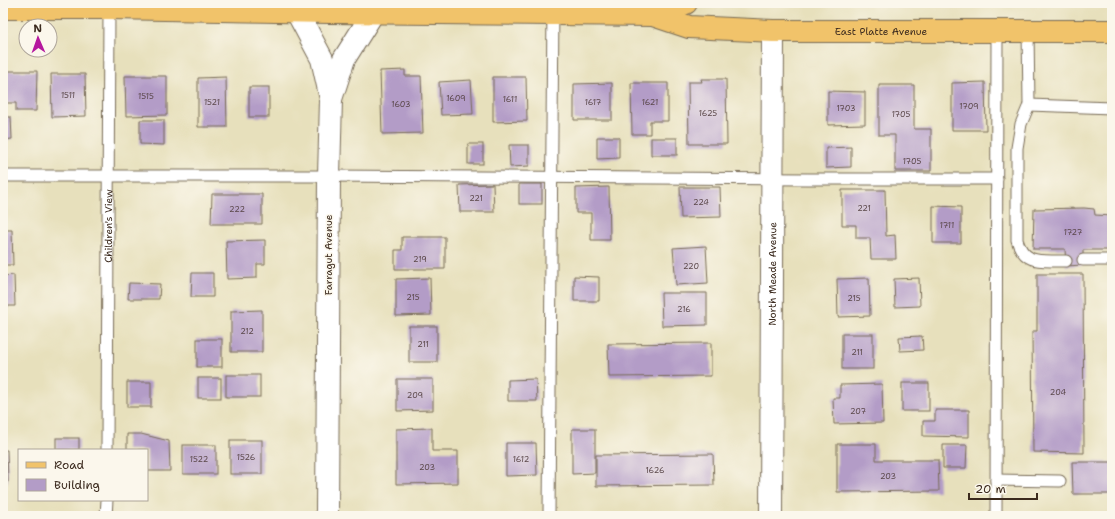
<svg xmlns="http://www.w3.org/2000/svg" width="1115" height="519" font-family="'Shantell Sans',sans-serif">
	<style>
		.building { fill: #b39cc7 }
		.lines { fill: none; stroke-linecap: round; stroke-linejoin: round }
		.service-casing { stroke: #776a55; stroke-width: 13 }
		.minor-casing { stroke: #776a55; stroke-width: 24 }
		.primary-casing { stroke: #776a55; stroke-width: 24 }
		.service { stroke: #fff; stroke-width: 11 }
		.minor { stroke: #fff; stroke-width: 22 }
		.primary { stroke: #f1c36a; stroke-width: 22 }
		.labels { text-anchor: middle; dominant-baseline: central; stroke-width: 3; stroke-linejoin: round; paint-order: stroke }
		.number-label { font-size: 8px; fill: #594648 }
		.street-label { font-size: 10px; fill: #3b2a1e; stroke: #fbf7ec }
	</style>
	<rect width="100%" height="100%" fill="#fbf7ec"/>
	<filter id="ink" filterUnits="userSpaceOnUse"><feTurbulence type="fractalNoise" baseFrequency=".025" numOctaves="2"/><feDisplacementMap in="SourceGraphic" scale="8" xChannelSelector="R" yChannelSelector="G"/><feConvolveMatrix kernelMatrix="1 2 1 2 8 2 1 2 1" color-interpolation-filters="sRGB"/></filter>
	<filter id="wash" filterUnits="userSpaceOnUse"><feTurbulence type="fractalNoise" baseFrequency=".012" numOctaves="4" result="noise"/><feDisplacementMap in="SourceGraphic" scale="16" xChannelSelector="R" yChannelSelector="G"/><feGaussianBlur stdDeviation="0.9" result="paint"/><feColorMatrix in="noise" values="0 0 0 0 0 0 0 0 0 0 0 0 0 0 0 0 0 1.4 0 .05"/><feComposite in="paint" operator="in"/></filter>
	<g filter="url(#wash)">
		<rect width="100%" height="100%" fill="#e7e0bc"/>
		<g id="blocks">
			<g class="building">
				<polygon points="405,70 405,76 421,76 423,133 382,134 380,71"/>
				<polygon points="3,71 37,71 36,111 16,111 16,103 3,103"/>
				<polygon points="51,74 85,74 86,116 52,117"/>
				<polygon points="125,76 167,76 167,115 126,116"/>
				<polygon points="226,77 227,127 198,127 198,78"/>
				<polygon points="493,77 526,77 527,121 493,122"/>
				<polygon points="701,79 726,79 727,144 689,144 688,82 702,82"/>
				<polygon points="471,80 473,114 441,115 439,82"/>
				<polygon points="985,82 986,130 952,130 952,83"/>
				<polygon points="612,83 612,120 574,120 574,84"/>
				<polygon points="631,83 668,83 668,121 650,121 650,134 632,134"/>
				<polygon points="879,85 914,85 914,129 931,129 931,171 895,171 895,135 879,135"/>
				<rect x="249" y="87" width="20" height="30"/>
				<polygon points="828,91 865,92 865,124 828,125"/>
				<polygon points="3,117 11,117 12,139 3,140"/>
				<polygon points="140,120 164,120 164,145 140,144"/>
				<polygon points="597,137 619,137 619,158 597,159"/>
				<rect x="651" y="138" width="26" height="17"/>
				<rect x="468" y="144" width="15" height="20"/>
				<polygon points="509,145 529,145 529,166 510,167"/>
				<polygon points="851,147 851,167 826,168 826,148"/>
				<polygon points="493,184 494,212 460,212 459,185"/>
				<rect x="519" y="184" width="23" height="20"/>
				<polygon points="609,187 610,240 591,240 591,213 576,213 576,188"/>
				<polygon points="680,187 720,187 721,217 681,218"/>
				<polygon points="842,190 885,190 886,236 895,235 896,259 871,259 870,238 856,238 856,225 842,225"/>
				<polygon points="212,194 262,194 262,224 211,224"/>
				<polygon points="933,206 961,207 961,243 933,243"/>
				<polygon points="1084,208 1094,209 1095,215 1112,216 1112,250 1083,250 1083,265 1066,266 1065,249 1033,249 1034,209"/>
				<polygon points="3,230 12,230 13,265 3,265"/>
				<polygon points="402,237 445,237 445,269 395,269 395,250 402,250"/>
				<polygon points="265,240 265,264 257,264 257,278 227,279 226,241"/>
				<polygon points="706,246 708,283 676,285 673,248"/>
				<polygon points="192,273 213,273 213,297 191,297"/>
				<polygon points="1037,274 1083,274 1084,453 1033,452 1032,331 1037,331"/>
				<polygon points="14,275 15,306 3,306 3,276"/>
				<polygon points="574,276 599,277 599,301 574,301"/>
				<polygon points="430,278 431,315 396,316 396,279"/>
				<polygon points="869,278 870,316 838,317 837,279"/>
				<polygon points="919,278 920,306 895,307 894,279"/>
				<polygon points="129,283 160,284 159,299 128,299"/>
				<polygon points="661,293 707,293 707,325 662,326"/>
				<polygon points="262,310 262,352 231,352 231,311"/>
				<rect x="409" y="326" width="28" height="36"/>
				<rect x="842" y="334" width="31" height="35"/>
				<polygon points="922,336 923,350 900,351 899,337"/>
				<rect x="197" y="339" width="25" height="28"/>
				<polygon points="711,343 711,376 609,377 608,344"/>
				<rect x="226" y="375" width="34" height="22"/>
				<rect x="198" y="378" width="23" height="20"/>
				<polygon points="397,379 433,379 433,410 397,411"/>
				<polygon points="536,379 537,401 508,401 508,380"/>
				<rect x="127" y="382" width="24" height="25"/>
				<rect x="902" y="383" width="27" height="28"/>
				<polygon points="882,384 883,423 834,424 833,398 840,398 840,385"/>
				<polygon points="935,410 969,410 969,437 923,436 923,421 935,421"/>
				<polygon points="432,428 432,451 458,451 458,483 396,484 396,429"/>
				<polygon points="572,429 595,429 595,473 572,474"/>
				<polygon points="127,434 141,434 169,441 170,471 147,471 147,450 127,450"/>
				<rect x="56" y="438" width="23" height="12"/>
				<rect x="230" y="440" width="32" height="34"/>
				<polygon points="506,443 536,443 537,475 506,476"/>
				<polygon points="837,444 876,444 876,460 938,460 939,491 837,492"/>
				<rect x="183" y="445" width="33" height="29"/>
				<polygon points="943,445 967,445 966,468 943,468"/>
				<polygon points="3,450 7,450 8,482 3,482"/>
				<polygon points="713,454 714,485 596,486 596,455"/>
				<polygon points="1072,462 1112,462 1112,494 1073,494"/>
			</g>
		</g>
	</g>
	<g filter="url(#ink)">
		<use href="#blocks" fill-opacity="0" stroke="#776a55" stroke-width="1"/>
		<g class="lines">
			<g class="service-casing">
				<g id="service">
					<polyline points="1028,31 1029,105 1112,108"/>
					<path d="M 1029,105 L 1021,124 L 1017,148 L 1017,240 C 1025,266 1042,260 1066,261"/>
					<polyline points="3,176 329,176 810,179 997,179"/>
					<polyline points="1083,260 1112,260"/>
					<path id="s1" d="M 107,450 L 109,6"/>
					<polyline points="996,480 1060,481"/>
					<polyline points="106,516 107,500"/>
					<polyline points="549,516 553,3"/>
					<polyline points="996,516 997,30"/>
				</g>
			</g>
			<g class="minor-casing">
				<g id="minor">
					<polyline points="301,3 297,12 322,59 331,99 329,176 327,516"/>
					<polyline points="331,99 344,59 373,13 368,3"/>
					<path id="s2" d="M 771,516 L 773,31"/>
				</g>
			</g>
			<g class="primary-casing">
				<g id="primary">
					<path id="s3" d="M 3,8 L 109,8 L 328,12 L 653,15 L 689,27 L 773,31 L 1112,31"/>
					<polyline points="653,15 686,3"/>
				</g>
			</g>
			<use href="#service" class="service"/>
			<use href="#minor" class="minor"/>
			<use href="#primary" class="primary"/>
		</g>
	</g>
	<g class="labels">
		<g class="number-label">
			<text x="68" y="95">1511</text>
			<text x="146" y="96">1515</text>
			<text x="456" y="98">1609</text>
			<text x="510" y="99">1611</text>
			<text x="212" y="102">1521</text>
			<text x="593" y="102">1617</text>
			<text x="650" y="102">1621</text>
			<text x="401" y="104">1603</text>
			<text x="969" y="106">1709</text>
			<text x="846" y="108">1703</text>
			<text x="708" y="113">1625</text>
			<text x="901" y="114">1705</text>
			<text x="912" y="161">1705</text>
			<text x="476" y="198">221</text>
			<text x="701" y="202">224</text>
			<text x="864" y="208">221</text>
			<text x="237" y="209">222</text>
			<text x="947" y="225">1711</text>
			<text x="1073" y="232">1727</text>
			<text x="420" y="259">219</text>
			<text x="691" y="266">220</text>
			<text x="413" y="297">215</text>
			<text x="854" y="298">215</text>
			<text x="684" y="309">216</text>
			<text x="247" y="331">212</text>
			<text x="423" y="344">211</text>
			<text x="857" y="352">211</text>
			<text x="1058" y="392">204</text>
			<text x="415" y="395">209</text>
			<text x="858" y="411">207</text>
			<text x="246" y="457">1526</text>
			<text x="199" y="459">1522</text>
			<text x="521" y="459">1612</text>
			<text x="427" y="467">203</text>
			<text x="655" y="470">1626</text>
			<text x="888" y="476">203</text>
		</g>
		<g class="street-label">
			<text stroke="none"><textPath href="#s3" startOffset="880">East Platte Avenue</textPath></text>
			<text stroke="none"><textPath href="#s1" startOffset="224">Children's View</textPath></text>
			<text transform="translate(328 255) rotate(-90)">Farragut Avenue</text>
			<text stroke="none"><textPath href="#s2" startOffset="242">North Meade Avenue</textPath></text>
		</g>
	</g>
	<rect width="1115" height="519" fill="none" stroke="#fbf7ec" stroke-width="16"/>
	<rect x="18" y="449" width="130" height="52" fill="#fbf7ec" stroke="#aea59a"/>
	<rect x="26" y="462" width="20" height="6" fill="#f1c36a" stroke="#aea59a"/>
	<text x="54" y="469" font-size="12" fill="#3b2a1e">Road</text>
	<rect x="26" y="479" width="20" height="12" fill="#b39cc7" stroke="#aea59a"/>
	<text x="54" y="489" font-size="12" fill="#3b2a1e">Building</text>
	<g transform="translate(38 38) rotate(358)"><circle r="19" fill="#fbf7ec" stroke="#aea59a"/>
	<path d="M0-3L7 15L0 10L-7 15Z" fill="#b5179e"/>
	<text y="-6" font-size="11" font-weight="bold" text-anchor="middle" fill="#3b2a1e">N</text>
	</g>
	<path d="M969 493v6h68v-6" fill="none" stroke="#3b2a1e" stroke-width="2"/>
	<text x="975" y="493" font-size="12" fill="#3b2a1e" stroke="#fbf7ec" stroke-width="3" paint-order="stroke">20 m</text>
</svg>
